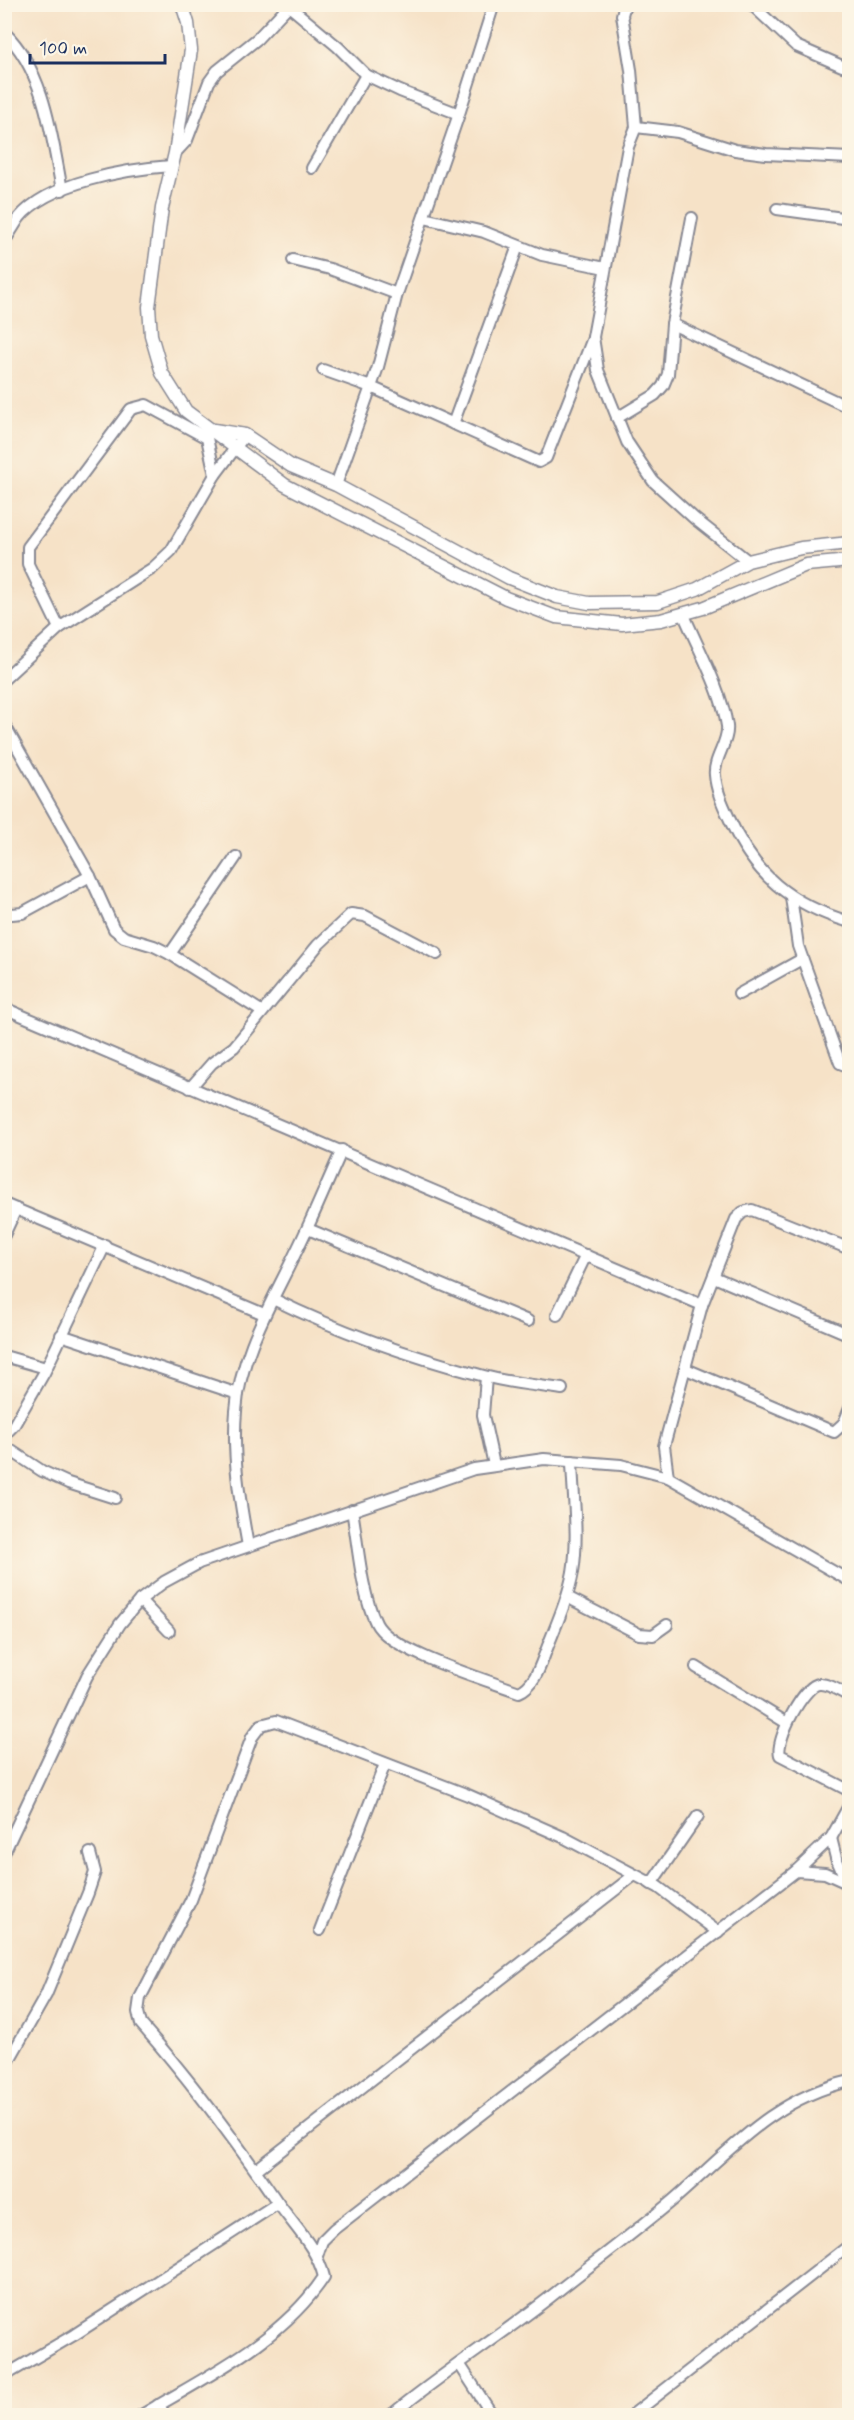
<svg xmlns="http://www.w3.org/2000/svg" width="854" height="2420" font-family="Mynerve,sans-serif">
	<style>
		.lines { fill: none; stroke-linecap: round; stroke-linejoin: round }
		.minor-casing { stroke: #888892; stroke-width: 14 }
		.major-casing { stroke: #888892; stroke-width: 15 }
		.minor { stroke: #fff; stroke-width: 10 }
		.major { stroke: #fff; stroke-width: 12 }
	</style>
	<rect width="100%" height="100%" fill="#fcf5e5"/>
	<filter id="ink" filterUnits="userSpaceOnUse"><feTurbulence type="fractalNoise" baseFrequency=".0167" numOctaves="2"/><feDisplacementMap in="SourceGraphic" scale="12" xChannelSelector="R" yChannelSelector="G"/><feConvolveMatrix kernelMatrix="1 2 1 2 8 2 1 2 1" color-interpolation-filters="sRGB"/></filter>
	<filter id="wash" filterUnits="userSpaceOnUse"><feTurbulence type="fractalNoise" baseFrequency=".008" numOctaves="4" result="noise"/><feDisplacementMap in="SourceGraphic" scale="24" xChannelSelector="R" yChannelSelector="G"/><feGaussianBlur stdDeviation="1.35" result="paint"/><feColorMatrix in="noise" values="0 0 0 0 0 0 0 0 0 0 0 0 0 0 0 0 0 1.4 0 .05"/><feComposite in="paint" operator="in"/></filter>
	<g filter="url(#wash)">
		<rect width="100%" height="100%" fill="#f6e2c7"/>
	</g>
	<g filter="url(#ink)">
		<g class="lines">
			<g class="minor-casing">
				<g id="minor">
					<polyline points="625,4 622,15 631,70 636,127 628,147 593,337 598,370 627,442 653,481 695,519 748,561"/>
					<polyline points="751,4 796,46 842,66 850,67"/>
					<polyline points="289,6 338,47 366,75 400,91 459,114"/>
					<path d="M 4,32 C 45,71 52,138 62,190"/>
					<polyline points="636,127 678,132 735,150 766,154 850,158"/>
					<polyline points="175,153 187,140 209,82 217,71 257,39 290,4"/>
					<polyline points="312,168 366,75"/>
					<polyline points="777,209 850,219"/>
					<polyline points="424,218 484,232 542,255 605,268"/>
					<path d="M 4,242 C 9,234 14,226 19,218 C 48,182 128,169 171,166"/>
					<polyline points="293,260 330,269 397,294"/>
					<polyline points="672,324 850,408"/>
					<polyline points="323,370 371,387 539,462 546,458 593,338"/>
					<polyline points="617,418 655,395 663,386 668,374 672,324 692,218"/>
					<polyline points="453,424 518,246"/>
					<polyline points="336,485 378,367 397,294 459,114 494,4"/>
					<path d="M 684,615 C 698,648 722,691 727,726 C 729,742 713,759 715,775 C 716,790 723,805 729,818 C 754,875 791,905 850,922"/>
					<polyline points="59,628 28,564 28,547 131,409 146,405 207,438 215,475"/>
					<polyline points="4,679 59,628 153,568 171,551 215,475 245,435"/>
					<polyline points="4,724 90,876 114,929 124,937 154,946 170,954 261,1011"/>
					<polyline points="791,897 798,946 840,1063 850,1067"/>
					<polyline points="4,911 12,914 22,913 90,876"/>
					<polyline points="170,954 236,857"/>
					<polyline points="739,994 802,959"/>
					<polyline points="4,1008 702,1305"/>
					<polyline points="190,1088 212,1063 234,1047 318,945 351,914 365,916 437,954"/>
					<polyline points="4,1204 264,1314"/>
					<polyline points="308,1229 528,1321"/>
					<polyline points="4,1235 16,1209"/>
					<polyline points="714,1277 850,1335"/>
					<path d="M 273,1299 C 340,1332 412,1357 484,1376 C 509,1383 536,1385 562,1389"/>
					<polyline points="557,1315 586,1255"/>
					<polyline points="61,1335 238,1394"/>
					<polyline points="4,1356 46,1368"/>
					<polyline points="686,1369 834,1432 844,1423 850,1408"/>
					<polyline points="486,1377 483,1415 494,1465"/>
					<polyline points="4,1435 14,1425 44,1373 105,1245"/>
					<polyline points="4,1446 42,1471 68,1483 115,1498"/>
					<polyline points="668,1477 664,1446 702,1305 736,1219 743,1212 752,1210 850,1249"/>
					<path d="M 352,1510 C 358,1544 361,1593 376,1623 C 389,1651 487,1680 519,1692 C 535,1685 540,1666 546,1651 C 556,1625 568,1599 573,1572 C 579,1535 573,1497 572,1461"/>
					<path d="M 248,1546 C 240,1502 232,1456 236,1411 C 240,1354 271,1304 295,1254 C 312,1220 326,1185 342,1150"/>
					<polyline points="567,1597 639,1634 653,1635 667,1625"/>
					<polyline points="140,1600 169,1631"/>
					<polyline points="696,1667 787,1723"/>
					<path d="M 850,1696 C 841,1692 828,1683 819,1684 C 804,1685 775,1740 780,1755 L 850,1791"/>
					<polyline points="831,1838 836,1858 850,1889"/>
					<polyline points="4,1853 87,1676 120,1624 140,1600 164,1582 199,1563 474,1469 544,1459 621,1465 668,1477 850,1581"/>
					<polyline points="796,1871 825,1873 845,1882"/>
					<polyline points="651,1884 698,1816"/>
					<polyline points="320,1930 385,1764"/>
					<polyline points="4,2069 46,1995 88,1893 95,1872 90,1853"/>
					<polyline points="257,2169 633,1876"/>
					<polyline points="317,2256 322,2241 334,2229 796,1871 831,1838 850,1804"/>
					<polyline points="460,2365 493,2416"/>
					<polyline points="4,2376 74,2335 278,2203"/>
					<polyline points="158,2405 166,2416"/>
					<path d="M 140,2416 C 205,2377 281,2342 324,2277 C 317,2248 295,2227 278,2203 C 235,2140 191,2081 141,2024 L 138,2012 L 140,1998 L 191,1900 L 252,1737 L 261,1725 L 276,1721 L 468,1795 L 563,1837 L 658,1887 L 718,1932"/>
					<path d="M 390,2416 C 443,2372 501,2336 554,2294 C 593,2263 634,2233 672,2201 C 729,2152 772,2099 850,2081"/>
					<polyline points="631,2416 850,2245"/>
				</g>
			</g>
			<g class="major-casing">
				<g id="major">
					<polyline points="182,4 188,23 191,50 175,153 162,208 149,307 151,335 162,373 186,411 285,485 506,598 556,617 622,624 661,620 703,608 806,565 850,561"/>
					<polyline points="214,430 245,435 291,466 336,485 509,578 557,597 589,603 658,602 697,589 748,561 801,548 850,543"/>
				</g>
			</g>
			<use href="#minor" class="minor"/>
			<use href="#major" class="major"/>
		</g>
	</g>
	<rect width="854" height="2420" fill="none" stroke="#fcf5e5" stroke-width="24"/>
	<path d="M30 54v9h135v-9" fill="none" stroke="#1b2f5e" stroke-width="3"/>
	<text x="39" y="54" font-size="18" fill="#1b2f5e" stroke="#fcf5e5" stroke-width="4.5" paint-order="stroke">100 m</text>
</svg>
